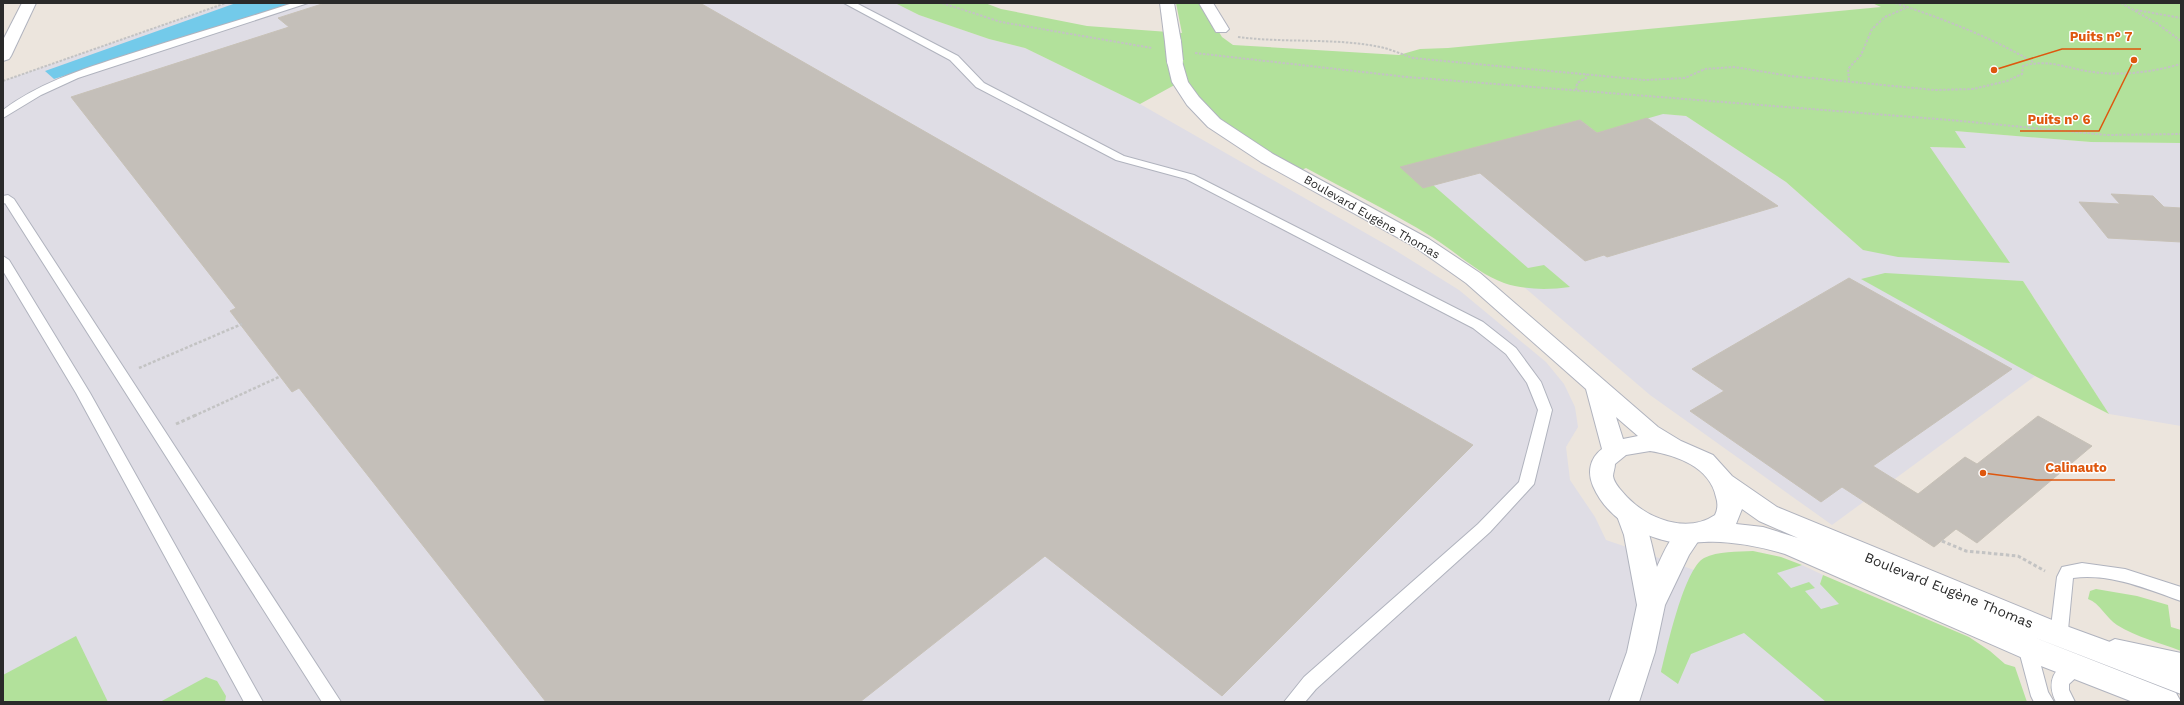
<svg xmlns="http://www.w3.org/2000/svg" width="2184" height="705" font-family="'Work Sans',sans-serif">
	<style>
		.industrial { fill: #dfdde5 }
		.green { fill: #b2e19b }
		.water { fill: #73caea }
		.building { fill: #c4bfb9; stroke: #c7c1b7 }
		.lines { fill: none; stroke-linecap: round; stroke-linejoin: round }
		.lane-casing { stroke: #b0b3be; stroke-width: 2 }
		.street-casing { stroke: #b0b3be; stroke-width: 2 }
		.secondary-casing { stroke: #b0b3be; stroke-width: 2 }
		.path-far2 { stroke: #c3c3c3; stroke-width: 2; stroke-dasharray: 2.5 1.5; stroke-linecap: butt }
		.path-far1 { stroke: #c3c3c3; stroke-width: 2.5; stroke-dasharray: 3 2; stroke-linecap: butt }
		.path { stroke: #c3c3c3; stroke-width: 3; stroke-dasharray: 3.5 2.5; stroke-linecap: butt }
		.lane { fill: #fff; fill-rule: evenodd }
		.street { fill: #fff; fill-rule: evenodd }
		.secondary { fill: #fff; fill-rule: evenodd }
		.secondary-bridge-casing { stroke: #b0b3be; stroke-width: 18; stroke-linecap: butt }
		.secondary-bridge { stroke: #fff; stroke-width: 16 }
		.labels { text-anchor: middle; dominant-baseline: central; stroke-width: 3; stroke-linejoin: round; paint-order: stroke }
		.street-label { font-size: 12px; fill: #2a2a2a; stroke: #fff }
		.near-street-label { font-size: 14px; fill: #2a2a2a; stroke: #fff }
		.leader { fill: none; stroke: #de570e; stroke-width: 1.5 }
		.callout-dot { fill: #de570e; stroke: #fff; stroke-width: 1.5 }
		.callout-label { font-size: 13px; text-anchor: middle; font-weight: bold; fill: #de570e; stroke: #fff; stroke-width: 3; stroke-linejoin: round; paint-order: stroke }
	</style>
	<rect width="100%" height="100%" fill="#ece5dd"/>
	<g class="industrial">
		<polygon points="226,3 895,3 919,15 989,39 1025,48 1140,104 1390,247 1459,290 1546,362 1564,384 1575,407 1578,427 1566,447 1570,480 1595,517 1606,540 1703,573 1786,569 1802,565 1823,575 1820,584 1972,702 3,702 3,81"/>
		<polygon points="1567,105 1686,116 1786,182 1863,250 1958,260 2009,263 1929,147 1966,148 1955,131 2091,142 2181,143 2181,426 2109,414 2023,281 1862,279 2035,376 1832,525 1650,395 1370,155"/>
	</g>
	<g class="green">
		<path d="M 895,3 L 985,3 L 1001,9 L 1087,26 L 1182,33 L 1176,3 L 1201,3 L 1222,37 L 1233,45 L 1399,55 L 1420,49 L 1448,48 L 1881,7 L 1872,3 L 2181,3 L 2181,143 L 2091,142 L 1955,131 L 1966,148 L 1930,147 L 2010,263 L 1898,257 L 1863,250 L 1786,182 L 1686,116 L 1663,114 L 1597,133 L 1580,120 L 1433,185 L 1528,268 L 1544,265 L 1570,287 C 1548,290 1525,290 1504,283 C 1477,273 1456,252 1432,237 C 1392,212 1348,191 1306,168 L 1295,173 L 1214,123 L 1180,82 L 1140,104 L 1025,48 L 989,39 L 919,15 Z"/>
		<polygon points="1885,273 2023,281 2109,414 2035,376 1861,279"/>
		<path d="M 1753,551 L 1781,557 L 1802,565 L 1777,573 L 1791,588 L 1809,582 L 1815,588 L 1805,591 L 1821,609 L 1839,604 L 1820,584 L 1823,575 L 1969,637 L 1990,651 L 2005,664 L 2015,667 L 2027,702 L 1826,702 L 1744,633 L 1691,654 L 1678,684 L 1661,672 C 1667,648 1684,569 1704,558 C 1718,551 1737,552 1753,551 Z"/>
		<path d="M 2096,589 L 2137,596 L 2168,605 L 2171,627 L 2181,630 L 2181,651 C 2161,643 2136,637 2117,625 C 2106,618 2100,603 2088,599 L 2090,591 Z"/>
		<polygon points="76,636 108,702 3,702 3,675"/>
		<polygon points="206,677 217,681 226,696 225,702 160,702"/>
	</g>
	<polygon class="water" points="236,3 292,3 54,79 45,71"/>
	<g class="building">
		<polygon points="325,3 700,3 1473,445 1222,696 1045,556 860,702 546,702 299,388 292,392 230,311 236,308 71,97 289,27 278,18"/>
		<polygon points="1647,118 1778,206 1607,257 1604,255 1585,261 1480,173 1423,188 1400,167 1580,120 1597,133"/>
		<polygon points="2111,194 2153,196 2164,207 2181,208 2181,242 2108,238 2079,202 2120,204"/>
		<polygon points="1849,278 2012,369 1873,466 1918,494 1965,457 1977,464 2038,416 2092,446 1977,543 1956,529 1934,547 1842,487 1821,502 1690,411 1724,391 1692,369"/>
	</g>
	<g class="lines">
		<g class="lane-casing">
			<g id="lane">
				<path d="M 293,3 L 308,3 L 78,78 L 41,95 L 3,118 L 3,110 C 43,80 90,67 136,52 C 188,35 241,20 293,3 Z"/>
				<polygon points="844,3 856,3 958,56 984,83 1124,156 1194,175 1483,322 1516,348 1541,382 1552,410 1534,484 1490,532 1316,689 1305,702 1284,702 1304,677 1478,524 1519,482 1538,410 1527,383 1506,354 1473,328 1186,179 1116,160 976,87 950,60"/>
				<polygon points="8,195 14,199 341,702 322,702 5,203 3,204 3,196"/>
				<polygon points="3,256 9,260 90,393 263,702 244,702 76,393 3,271"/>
				<path d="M 2082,563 L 2125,569 L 2181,587 L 2181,601 C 2147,589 2110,573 2073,578 L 2068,630 L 2074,636 L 2071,641 L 2065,643 L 2053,640 L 2050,635 L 2057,577 L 2062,567 Z"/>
				<polygon points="2027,639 2033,642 2036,647 2048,692 2054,702 2034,702 2031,696 2018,647 2021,642"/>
				<polygon points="2115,639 2181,653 2181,669 2109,652 2106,647 2109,642"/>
				<path d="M 2075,659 L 2081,661 L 2084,667 L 2081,673 L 2069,684 L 2069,690 L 2075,702 L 2056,702 C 2046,682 2053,667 2075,659 Z"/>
			</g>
		</g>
		<g class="street-casing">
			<g id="street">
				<polygon points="22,3 36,3 11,56 9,59 3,61 3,40"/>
				<polygon points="1199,3 1213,3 1229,29 1226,32 1216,32"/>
				<path d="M 1630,506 L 1639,509 C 1649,527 1652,547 1657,567 C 1662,556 1675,524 1690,524 C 1693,524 1697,526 1699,527 L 1703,534 L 1689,555 L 1665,605 L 1655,652 L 1639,702 L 1609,702 L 1627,652 L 1637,605 L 1624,535 L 1617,516 L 1621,509 Z"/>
			</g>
		</g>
		<g class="secondary-casing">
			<g id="secondary">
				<polygon points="1160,3 1174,3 1181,42 1179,45 1167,45 1165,42"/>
				<path d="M 1175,56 L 1181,58 L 1188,82 L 1199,97 L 1220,119 L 1273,154 L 1429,239 L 1480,273 L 1658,427 L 1681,441 L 1713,455 L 1732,476 L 1777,507 L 2069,627 L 2181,668 L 2181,694 L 2023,633 L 2176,693 L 2181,702 L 2133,702 L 2041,666 L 1785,554 C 1763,547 1727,540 1704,542 C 1694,542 1682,545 1671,542 C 1638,535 1607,518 1593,486 C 1587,472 1590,458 1602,449 L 1586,389 L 1466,283 L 1415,247 L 1261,162 L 1208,127 L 1187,105 L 1172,82 L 1167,61 L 1169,58 ZM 1616,417 L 1638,436 L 1623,439 ZM 1650,451 C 1676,455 1710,467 1716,497 C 1718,503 1718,509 1715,515 C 1687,534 1648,519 1627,497 C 1622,491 1614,484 1613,476 C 1613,473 1615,468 1615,464 L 1626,455 ZM 1742,509 L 1759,521 L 1798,538 L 1763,527 L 1736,524 Z"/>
			</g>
		</g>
		<g class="path-far2">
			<polyline points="942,3 1001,22 1152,48"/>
			<path d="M 1895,3 C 1944,19 1988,36 2033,62"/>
			<polyline points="2121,3 2158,24 2181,41"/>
			<polyline points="2136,10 2181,18"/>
			<path d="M 1238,37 C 1284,43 1330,38 1375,46 C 1388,48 1401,54 1413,58 L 1645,80 L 1685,78 L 1705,69 L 1734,67 L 1790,76 L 1935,90 L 1973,89 L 2007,81 L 2022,74 L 2023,66 C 2048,58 2068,69 2093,72 C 2123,76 2152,72 2181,64"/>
			<polyline points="1195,53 1407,77 1950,120 2107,135 2181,134"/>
			<polyline points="1849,80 1848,69 1861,55 1872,29 1885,17 1908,7"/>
			<polyline points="3,81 226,3"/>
			<polyline points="1576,90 1577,83 1586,78 1587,74"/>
		</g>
		<g class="path-far1">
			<polyline points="139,368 242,324"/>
			<polyline points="194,416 279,377"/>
		</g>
		<g class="path">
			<polyline points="176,424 196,415"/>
			<polyline points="1942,541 1966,551 2018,556 2045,571"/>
		</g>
		<use href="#lane" class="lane"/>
		<use href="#street" class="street"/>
		<use href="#secondary" class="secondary"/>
		<g class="secondary-bridge-casing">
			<polyline id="secondary-bridge" points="1173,42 1175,61"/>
		</g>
		<use href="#secondary-bridge" class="secondary-bridge"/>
	</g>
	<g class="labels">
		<g class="street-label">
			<text transform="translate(1372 217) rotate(30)">Boulevard Eugène Thomas</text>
		</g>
		<g class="near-street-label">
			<text transform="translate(1949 590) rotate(22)">Boulevard Eugène Thomas</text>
		</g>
	</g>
	<path class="leader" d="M1994 70L2062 49H2141M2134 60L2099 131H2020M1983 473L2037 480H2115"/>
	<g class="callout-dot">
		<circle cx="1994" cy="70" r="4"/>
		<circle cx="2134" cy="60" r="4"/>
		<circle cx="1983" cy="473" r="4"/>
	</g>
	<g class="callout-label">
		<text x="2101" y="41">Puits n° 7</text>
		<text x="2059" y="124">Puits n° 6</text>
		<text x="2076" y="472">Calinauto</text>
	</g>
	<rect width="2184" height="705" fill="none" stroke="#2a2a2a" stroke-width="8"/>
</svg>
